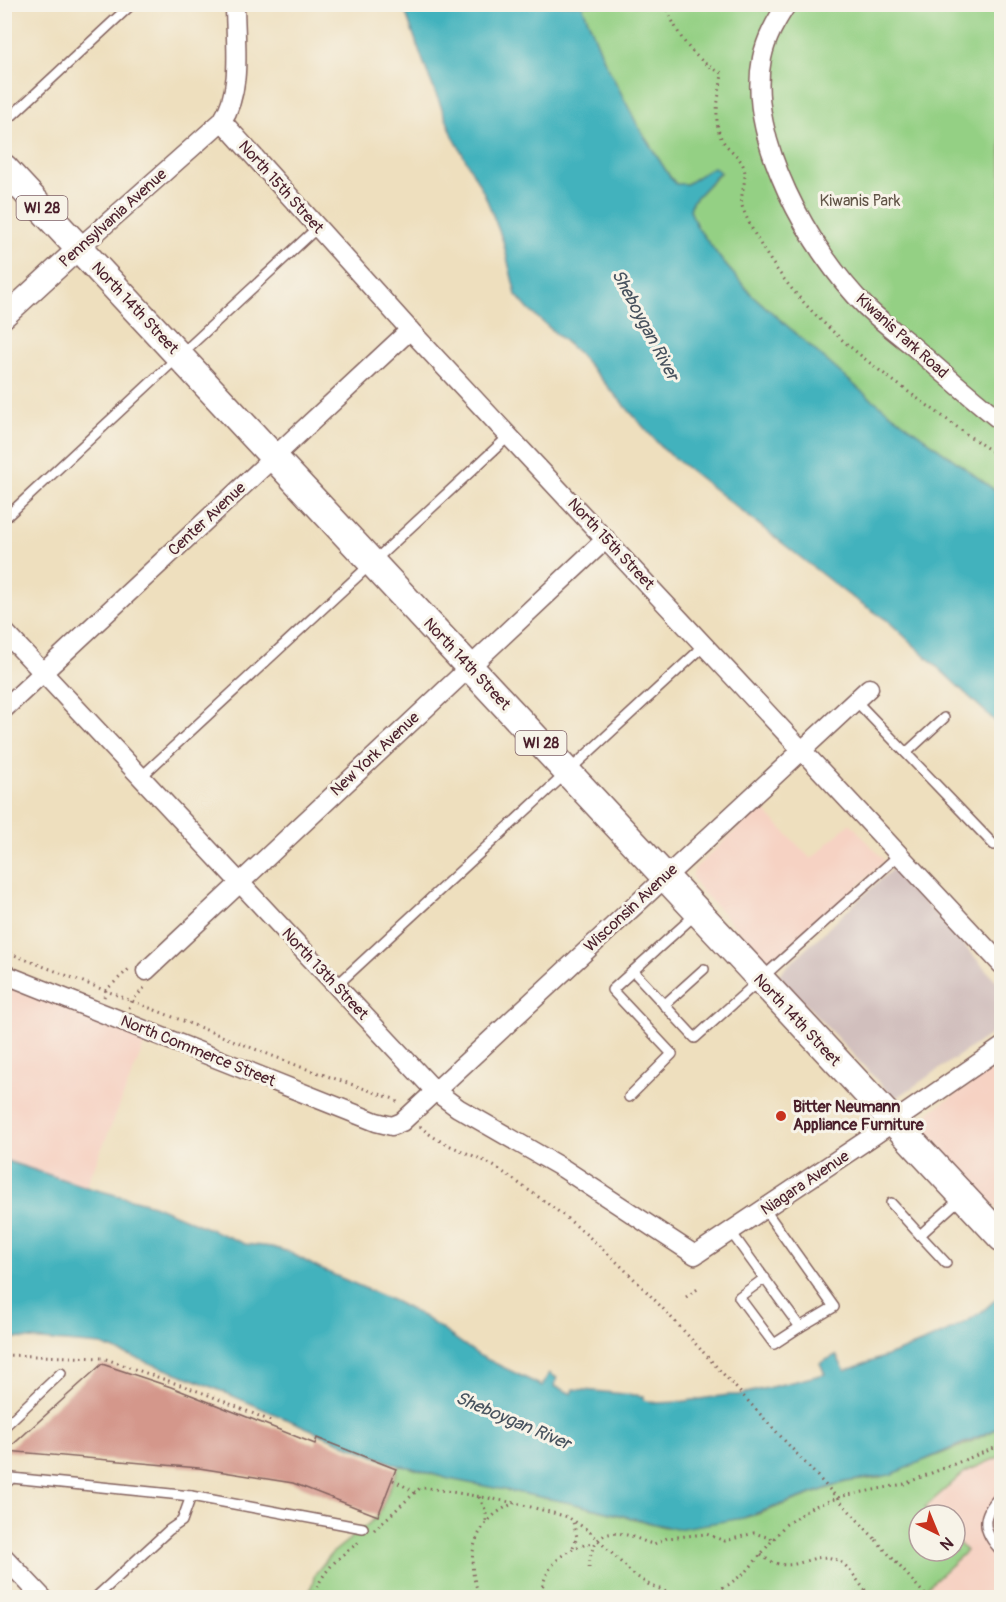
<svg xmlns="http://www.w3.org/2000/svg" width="1006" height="1602" font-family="Pangolin,sans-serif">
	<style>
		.built { fill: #f6d2c3 }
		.industrial { fill: #d1bfbd }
		.green { fill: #94d084; stroke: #6f7858; stroke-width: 1.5 }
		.water { fill: #42b2bd; stroke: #466874; stroke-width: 1.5 }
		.building { fill: #d4978b }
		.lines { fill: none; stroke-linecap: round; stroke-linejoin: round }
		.service-casing { stroke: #83625e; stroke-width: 12 }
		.minor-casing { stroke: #83625e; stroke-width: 21 }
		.tertiary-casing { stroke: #83625e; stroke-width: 24 }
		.primary-casing { stroke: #83625e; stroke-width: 30 }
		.path { stroke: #83625e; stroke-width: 3; stroke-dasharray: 1.5 4.5; stroke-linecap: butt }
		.service { stroke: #fff; stroke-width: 9 }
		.minor { stroke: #fff; stroke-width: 18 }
		.tertiary { stroke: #fff; stroke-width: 21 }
		.primary { stroke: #fff; stroke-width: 27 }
		.path-bridge { stroke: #83625e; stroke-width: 3; stroke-dasharray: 1.5 4.5; stroke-linecap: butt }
		.poi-dot { fill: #c8321e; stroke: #f7f3e8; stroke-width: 2 }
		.labels { text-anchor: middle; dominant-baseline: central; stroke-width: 6; stroke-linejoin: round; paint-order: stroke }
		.shield { fill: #f7f3e8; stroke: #7e5f64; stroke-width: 1.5 }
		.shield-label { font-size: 15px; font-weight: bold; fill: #4a1f2b }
		.street-label { font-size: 16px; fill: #4a1f2b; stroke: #f7f3e8 }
		.park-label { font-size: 16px; fill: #605446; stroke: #f7f3e8 }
		.poi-label { font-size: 16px; font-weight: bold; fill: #4a1f2b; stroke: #f7f3e8; text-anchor: start }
		.water-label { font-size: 18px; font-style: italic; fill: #47525e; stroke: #f7f3e8 }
	</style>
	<rect width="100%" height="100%" fill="#f7f3e8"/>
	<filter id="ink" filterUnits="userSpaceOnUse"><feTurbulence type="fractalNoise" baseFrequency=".0167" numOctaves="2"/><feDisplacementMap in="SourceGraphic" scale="12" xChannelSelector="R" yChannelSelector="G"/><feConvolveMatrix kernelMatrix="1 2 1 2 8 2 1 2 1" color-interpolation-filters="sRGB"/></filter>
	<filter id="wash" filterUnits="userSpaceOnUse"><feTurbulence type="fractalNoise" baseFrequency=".008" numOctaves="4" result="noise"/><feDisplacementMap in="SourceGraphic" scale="24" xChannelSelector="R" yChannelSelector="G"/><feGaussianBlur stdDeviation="1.35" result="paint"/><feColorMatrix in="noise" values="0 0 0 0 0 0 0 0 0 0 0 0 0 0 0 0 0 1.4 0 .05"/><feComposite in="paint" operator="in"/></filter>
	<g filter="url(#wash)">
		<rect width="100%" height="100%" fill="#eedfbe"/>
		<g class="built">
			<polygon points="761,807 811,859 850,823 885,861 772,967 697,886 692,876 695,868"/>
			<polygon points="5,980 150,1031 86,1187 5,1160"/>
			<polygon points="1001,1063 1001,1213 925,1132 923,1125 924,1119 928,1113"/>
			<polygon points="1001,1456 1001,1597 940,1597 929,1586 966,1551 955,1539 955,1515 932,1515 924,1508 965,1472"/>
		</g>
		<polygon class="industrial" points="893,868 1002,987 1001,1027 898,1097 890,1094 778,975"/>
		<g class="green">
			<polygon points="582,5 1001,5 1001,495 861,391 752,295 723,262 697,227 690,210 692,202 720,173 699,177 687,184 676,184 670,177 639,128 604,60"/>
			<polygon points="1001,1427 1001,1456 965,1472 925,1507 932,1515 919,1515 919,1551 955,1551 955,1539 966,1551 916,1597 308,1598 315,1574 331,1554 378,1516 399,1466 408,1467 449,1479 571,1503 665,1527 743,1518 758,1514 845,1482 878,1478 964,1445"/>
		</g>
		<g class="water">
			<polygon points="403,5 582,5 604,60 639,128 670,177 676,184 687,184 713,167 720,172 692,202 690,210 697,227 723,262 752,295 861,391 1001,495 1001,729 994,720 887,620 847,594 663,449 578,353 529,310 516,295 503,241 485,195 454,138 427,72"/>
			<path d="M 4,1160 L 86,1187 L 153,1205 L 245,1244 L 272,1247 L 289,1252 L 318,1268 L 394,1301 L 424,1317 L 480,1356 L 542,1386 L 549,1373 L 557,1378 L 554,1386 L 572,1394 L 574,1389 L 644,1396 L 644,1400 L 657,1403 L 679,1402 L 728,1395 L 738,1395 L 825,1374 L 820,1363 L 836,1355 L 845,1371 C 885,1356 947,1337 981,1312 C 988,1307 995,1300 1001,1294 L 1001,1427 L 890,1475 L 845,1482 L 743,1518 L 676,1529 L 571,1503 L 449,1479 L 409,1467 L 399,1466 L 315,1432 L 312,1430 L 198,1381 L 101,1345 L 5,1337 Z"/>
		</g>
		<g id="blocks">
			<polygon class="building" points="102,1364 171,1387 315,1444 317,1438 396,1469 378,1516 293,1483 199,1468 6,1451"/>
		</g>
	</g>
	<g filter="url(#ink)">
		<use href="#blocks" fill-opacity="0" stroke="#83625e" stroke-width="1.5"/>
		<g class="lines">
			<g class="service-casing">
				<g id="service">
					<polyline points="4,123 132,4"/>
					<polyline points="4,519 318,227"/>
					<polyline points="855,700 994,845"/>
					<polyline points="906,753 944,718"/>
					<polyline points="141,777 509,436"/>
					<polyline points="696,914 633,971 695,1038 899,855"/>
					<polyline points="336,986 705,645"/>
					<polyline points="664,1005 704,969"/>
					<polyline points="629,1097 672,1054 612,990 633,971"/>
					<polyline points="891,1203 920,1235"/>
					<polyline points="765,1210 834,1307 800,1327"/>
					<path d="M 731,1232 C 754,1264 777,1296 800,1327 L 774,1344 L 739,1297 L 765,1278"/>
					<polyline points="946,1263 920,1235 961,1198"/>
					<polyline points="4,1427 61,1373"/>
					<polyline points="4,1485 12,1478 191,1496"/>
					<path d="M 1002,1494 C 980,1515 981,1531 1002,1552"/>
					<polyline points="95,1598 169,1530 182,1521 191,1496 363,1528"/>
				</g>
			</g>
			<g class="minor-casing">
				<g id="minor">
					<path d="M 787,4 C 776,21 766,38 762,58 C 746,138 810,251 866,307 C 881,321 898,334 915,348 C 943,373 972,398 1002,422"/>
					<polyline points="222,121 410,330 1002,965"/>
					<path d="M 79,248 L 222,121 C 243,89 235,42 235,4"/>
					<polyline points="4,631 435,1091 458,1108 564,1169 695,1255 873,1136 1002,1047"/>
					<polyline points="4,709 410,330"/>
					<polyline points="146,971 606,539"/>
					<polyline points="4,974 376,1122 392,1126 402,1122 869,688"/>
					<polyline points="4,1557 43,1598"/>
				</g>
			</g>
			<g class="tertiary-casing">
				<polyline id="tertiary" points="4,317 79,248"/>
			</g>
			<g class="primary-casing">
				<polyline id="primary" points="4,168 1002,1238"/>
			</g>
			<g class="path">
				<path d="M 666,4 C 676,35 693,60 722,73 C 720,94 710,125 725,144 C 732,152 741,158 744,168 C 748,181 738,196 743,209 C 779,297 856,355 931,408 C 954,424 976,443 1002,457"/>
				<polyline points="4,951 301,1067 394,1099 399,1104"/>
				<polyline points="104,997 106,990 129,969"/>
				<polyline points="129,1008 132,1001 145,987"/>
				<path d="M 420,1126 C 440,1146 468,1151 492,1165 C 507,1174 522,1186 537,1196 C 599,1239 652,1296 703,1352"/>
				<polyline points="686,1297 699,1288"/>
				<polyline points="4,1355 103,1358 206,1394 271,1421"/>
				<polyline points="393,1480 415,1492"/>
				<polyline points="479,1497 486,1511 486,1521"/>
				<polyline points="374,1530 420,1488 429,1488 516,1503 568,1517 589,1531 633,1574 648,1584 669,1593 693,1596 713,1592 728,1585 747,1571 785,1525 812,1507 843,1496 904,1484 1002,1445"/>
				<polyline points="876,1540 928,1598"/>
				<polyline points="573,1547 577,1537 573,1522"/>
				<path d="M 761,1555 C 793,1580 811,1548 837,1560 C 853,1568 859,1587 873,1598"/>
				<path d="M 589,1568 C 591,1537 605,1526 636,1538 C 642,1540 647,1543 654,1544 L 667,1538 L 706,1534 L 725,1541 L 754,1533 L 773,1539"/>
				<path d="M 312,1598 C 323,1570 338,1557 362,1540"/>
				<path d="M 481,1598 C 462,1559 474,1519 515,1503"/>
				<path d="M 541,1598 C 542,1567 565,1547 593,1543"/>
			</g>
			<use href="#service" class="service"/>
			<use href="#minor" class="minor"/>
			<use href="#tertiary" class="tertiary"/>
			<use href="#primary" class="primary"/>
			<polyline class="path-bridge" points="703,1352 876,1540"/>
		</g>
	</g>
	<circle class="poi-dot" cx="781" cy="1116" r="6"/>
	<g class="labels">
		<g class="shield">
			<rect x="16.5" y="196" width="51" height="24" rx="4.5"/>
			<rect x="515.5" y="731" width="51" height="24" rx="4.5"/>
		</g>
		<g class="shield-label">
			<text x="42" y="208">WI 28</text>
			<text x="541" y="743">WI 28</text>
		</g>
		<g class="street-label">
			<text transform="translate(281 187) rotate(48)">North 15th Street</text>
			<text transform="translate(113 218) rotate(-42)">Pennsylvania Avenue</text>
			<text transform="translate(135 308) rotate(47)">North 14th Street</text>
			<text transform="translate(902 336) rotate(42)">Kiwanis Park Road</text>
			<text transform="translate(207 519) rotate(-43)">Center Avenue</text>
			<text transform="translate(611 544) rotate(47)">North 15th Street</text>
			<text transform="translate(467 664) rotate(47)">North 14th Street</text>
			<text transform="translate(375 754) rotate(-43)">New York Avenue</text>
			<text transform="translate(631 908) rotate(-43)">Wisconsin Avenue</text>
			<text transform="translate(325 974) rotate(47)">North 13th Street</text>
			<text transform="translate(797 1020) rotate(47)">North 14th Street</text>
			<text transform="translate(198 1051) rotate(22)">North Commerce Street</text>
			<text transform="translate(805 1183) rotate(-34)">Niagara Avenue</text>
		</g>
		<g class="park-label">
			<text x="860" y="201">Kiwanis Park</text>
		</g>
		<g class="poi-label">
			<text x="793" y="1107">Bitter Neumann<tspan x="793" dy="18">Appliance Furniture</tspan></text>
		</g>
		<g class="water-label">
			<text transform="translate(645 325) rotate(62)">Sheboygan River</text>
			<text transform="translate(513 1421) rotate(23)">Sheboygan River</text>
		</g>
	</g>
	<rect width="1006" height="1602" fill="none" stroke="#f7f3e8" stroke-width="24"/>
	<g transform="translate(937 1533) rotate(137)"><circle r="28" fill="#f7f3e8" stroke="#b29e9c" stroke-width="1.5"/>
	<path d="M0-4.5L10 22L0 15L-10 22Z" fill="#c8321e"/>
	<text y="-9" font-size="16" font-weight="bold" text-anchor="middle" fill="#4a1f2b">N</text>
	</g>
</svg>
